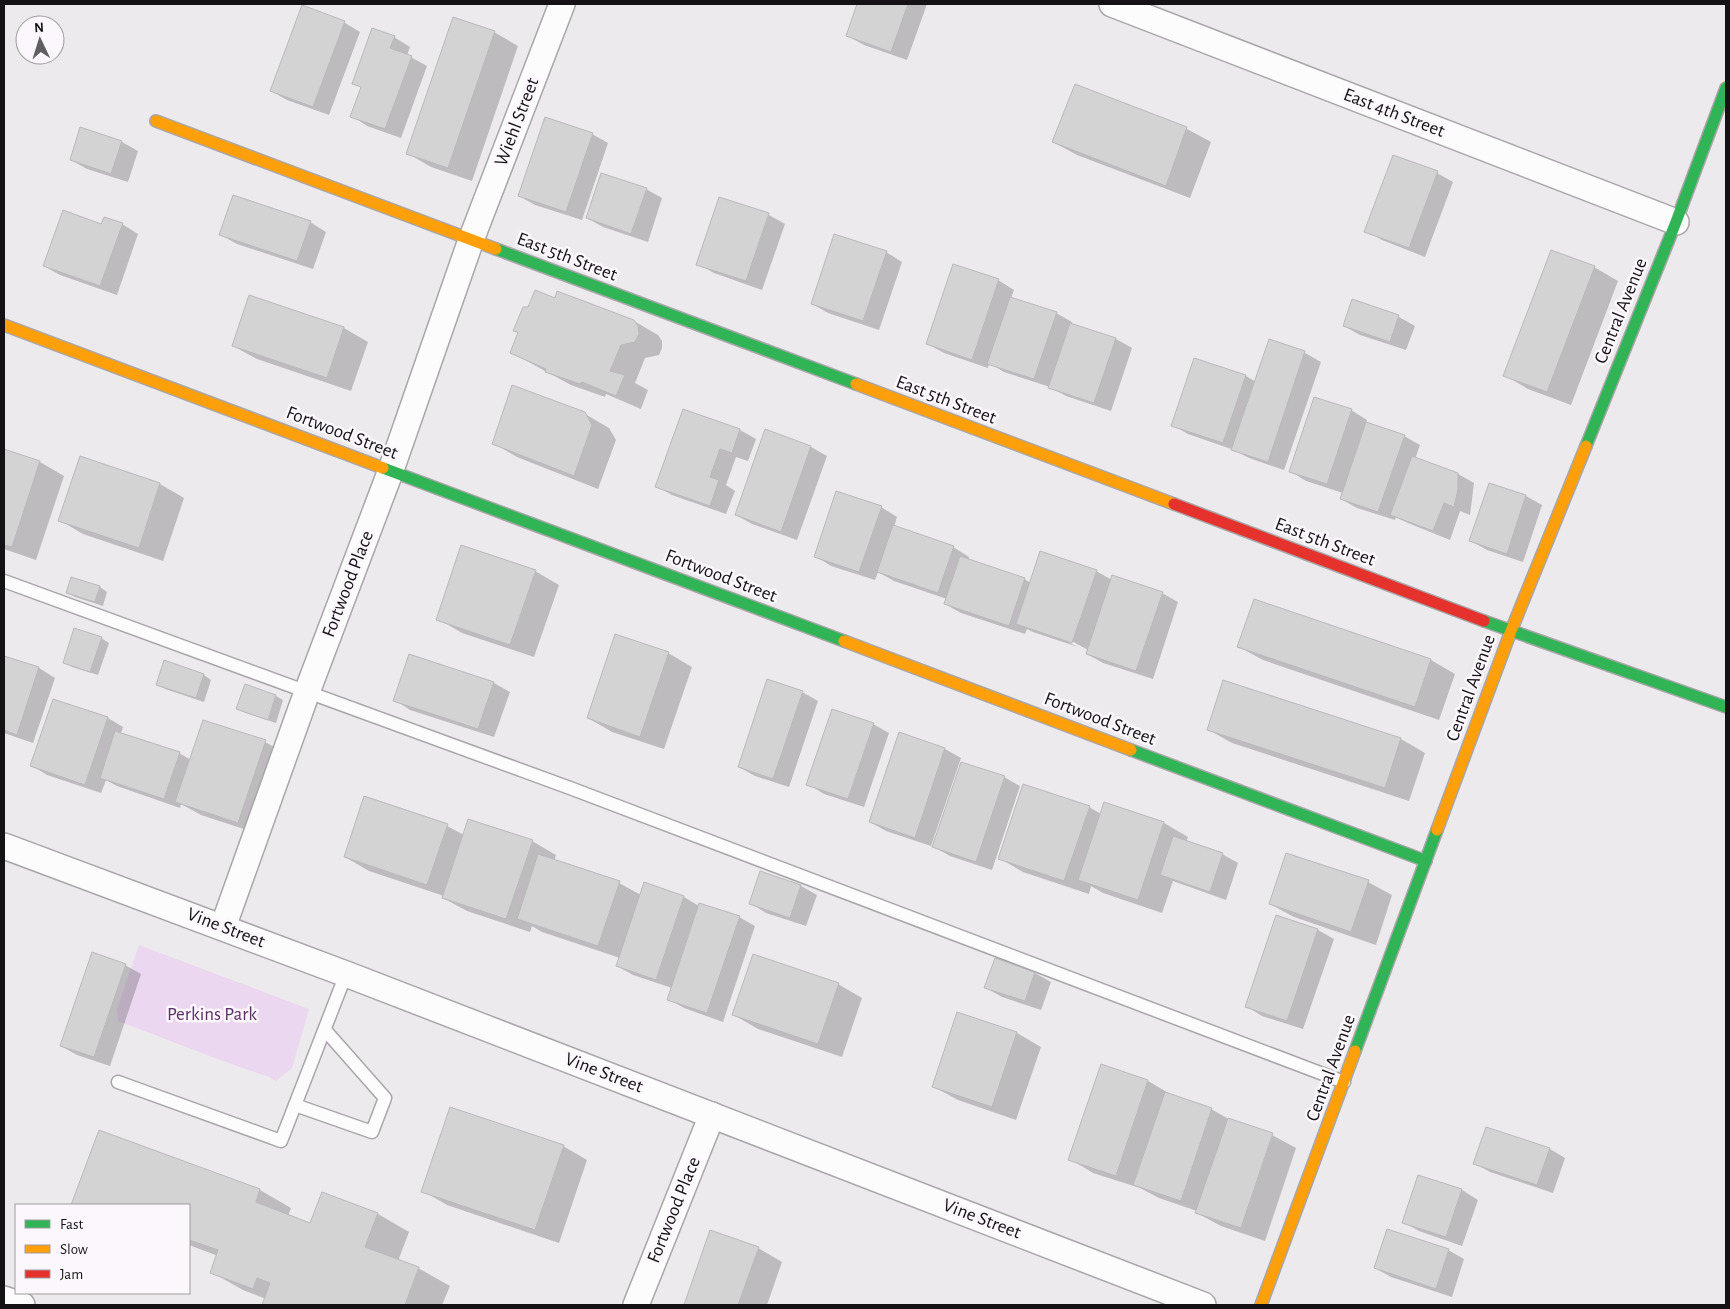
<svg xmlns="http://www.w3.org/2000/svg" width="1730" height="1309" font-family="'Alegreya Sans',sans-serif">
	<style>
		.green { fill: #ebd7ef }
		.shadow { fill: #0003 }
		.building { fill: #d4d3d4; stroke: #b9b8ba }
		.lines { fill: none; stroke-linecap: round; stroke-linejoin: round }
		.lane-casing { stroke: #a8a6a9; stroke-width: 15 }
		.street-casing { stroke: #a8a6a9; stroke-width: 28 }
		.fast-casing { stroke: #a8a6a9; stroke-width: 14 }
		.slow-casing { stroke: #a8a6a9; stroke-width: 14 }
		.jam-casing { stroke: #a8a6a9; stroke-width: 14 }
		.lane { stroke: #fcfcfc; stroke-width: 12 }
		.street { stroke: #fcfcfc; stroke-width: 25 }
		.fast { stroke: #30b455; stroke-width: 11 }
		.slow { stroke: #ff9f0a; stroke-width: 11 }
		.jam { stroke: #e5322d; stroke-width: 11 }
		.labels { text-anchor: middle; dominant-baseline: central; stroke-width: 5; stroke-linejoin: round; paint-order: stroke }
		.street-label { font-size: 19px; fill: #141214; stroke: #fbf7fc }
		.park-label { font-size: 19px; fill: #5e3069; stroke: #fbf7fc }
	</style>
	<rect width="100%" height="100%" fill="#edeaee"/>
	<polygon class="green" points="139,945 309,1009 292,1068 276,1081 269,1077 223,1061 118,1021 117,1009"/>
	<g class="shadow">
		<polygon points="859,4 927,4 907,60 864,45 848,36"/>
		<polygon points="302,7 345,23 360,32 329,115 287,100 271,91"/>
		<polygon points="494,32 518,46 472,181 431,167 407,153"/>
		<polygon points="394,37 410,47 407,55 427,66 401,138 367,126 352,116 362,88 354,84"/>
		<polygon points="1076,86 1187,129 1211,142 1190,198 1077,155 1053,142"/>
		<polygon points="81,129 122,142 138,151 128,182 87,169 71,160"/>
		<polygon points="592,134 608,143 582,220 535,205 519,196"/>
		<polygon points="1437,173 1453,182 1425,257 1382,240 1366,231"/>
		<polygon points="646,189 662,198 648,242 603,227 587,218"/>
		<polygon points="720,198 769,215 785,224 762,290 714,273 698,264"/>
		<polygon points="310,222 326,232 313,269 237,244 221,235"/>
		<polygon points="122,224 138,234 117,295 60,275 44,266 102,226"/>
		<polygon points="886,252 902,262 879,330 828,313 812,304"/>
		<polygon points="1594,267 1618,281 1571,405 1528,389 1504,375"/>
		<polygon points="998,280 1014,290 1011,298 1056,313 1072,322 1071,325 1116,339 1132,348 1111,411 1066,396 1050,387 1004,372 989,363 988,368 944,353 928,344"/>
		<polygon points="250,297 344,328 368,342 351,391 257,359 233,346"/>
		<polygon points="555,300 634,321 658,335 662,341 662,348 659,355 645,358 635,383 648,390 641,409 606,394 605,397 571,385 512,353 519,333 515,330 529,309"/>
		<polygon points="1352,301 1399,317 1415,326 1406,350 1360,335 1344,326"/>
		<polygon points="1269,341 1305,353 1321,362 1284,470 1249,458 1234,450 1188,434 1172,425 1246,376 1256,382"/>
		<polygon points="684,410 740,430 756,439 748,461 736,457 726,485 735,491 726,514 672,495 656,486"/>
		<polygon points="1351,410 1367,420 1366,423 1404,436 1420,445 1415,459 1458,474 1474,483 1470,515 1460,511 1450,540 1408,523 1396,517 1395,520 1357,508 1341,499 1343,493 1306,481 1290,471"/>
		<polygon points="585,414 609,428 616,440 598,489 517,457 493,443"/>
		<polygon points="766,431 811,447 827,456 797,540 752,524 736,515"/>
		<polygon points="4,450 40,462 64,476 36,560 4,549"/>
		<polygon points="81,458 160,484 184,498 163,561 83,534 59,520"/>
		<polygon points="1490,484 1526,496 1542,505 1523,562 1487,550 1471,541"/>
		<polygon points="881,507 897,517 894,527 953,547 969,557 968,560 1024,579 1031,583 1096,571 1112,580 1162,593 1178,602 1153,679 1103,663 1087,654 1088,650 1068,639 1066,641 1078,647 1033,632 1027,629 1025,634 961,613 945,604 947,599 894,581 878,572 875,580 831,566 815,556"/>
		<polygon points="535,571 559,585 534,657 462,633 438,619"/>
		<polygon points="72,578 100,587 107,592 103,606 75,597 67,592"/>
		<polygon points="1255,601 1431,660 1455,674 1439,720 1263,660 1239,647"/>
		<polygon points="101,638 109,643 98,675 72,667 64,662"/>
		<polygon points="668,653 692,667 664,749 612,732 588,718"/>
		<polygon points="410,655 494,683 510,692 494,737 410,710 395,700"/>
		<polygon points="4,657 39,668 55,678 33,743 4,733"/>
		<polygon points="204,675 211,680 204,702 165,689 157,684"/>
		<polygon points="1224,681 1401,739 1425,753 1409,801 1232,743 1209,730"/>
		<polygon points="246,686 276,696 283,700 276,723 246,713 238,709"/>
		<polygon points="802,692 818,701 789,787 755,776 739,767"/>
		<polygon points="108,718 123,727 121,733 179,753 191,760 265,742 289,755 262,835 201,815 181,804 180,808 117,786 106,780 101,793 47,775 31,765"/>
		<polygon points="873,724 889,733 864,807 824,794 808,784"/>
		<polygon points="945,749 961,758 931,846 886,831 870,822"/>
		<polygon points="1004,777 1020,786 992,870 950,856 934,847"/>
		<polygon points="1105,804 1164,823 1188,837 1186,842 1222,854 1238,863 1226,900 1173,881 1162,913 1103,893 1091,886 1089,894 1023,872 999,858 1089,807 1101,814"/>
		<polygon points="447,826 464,835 532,841 556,855 554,861 619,883 641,895 645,884 684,897 699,906 739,917 755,926 723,1022 684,1008 668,999 672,988 633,975 617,966 620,958 542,932 532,926 530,932 467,911 443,898 444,896 369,871 345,857"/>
		<polygon points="1287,855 1368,882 1392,895 1376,945 1294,917 1270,904"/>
		<polygon points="801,886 817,895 806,926 766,913 750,903"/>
		<polygon points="1277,916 1318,930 1334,939 1303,1029 1262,1016 1246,1006"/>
		<polygon points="125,965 141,974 110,1066 77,1055 61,1046"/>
		<polygon points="1035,973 1051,982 1041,1010 1002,997 986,988"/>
		<polygon points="838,984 862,998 842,1057 758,1029 734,1015"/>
		<polygon points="958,1014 1017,1033 1041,1047 1016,1120 958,1100 934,1087"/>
		<polygon points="1101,1066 1148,1081 1172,1095 1211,1109 1234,1122 1272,1135 1296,1148 1265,1241 1221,1226 1197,1213 1197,1211 1159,1198 1140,1188 1093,1173 1070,1159"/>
		<polygon points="100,1131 260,1190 291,1208 288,1216 311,1224 378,1214 409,1232 398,1261 418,1268 450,1286 442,1305 263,1305 266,1299 243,1290 211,1272 218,1256 189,1245 189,1205 73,1205"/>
		<polygon points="563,1146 587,1160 559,1243 447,1205 423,1191"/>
		<polygon points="1550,1149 1565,1158 1553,1193 1490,1172 1474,1163"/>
		<polygon points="1418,1176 1462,1190 1478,1200 1462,1246 1419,1231 1403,1222"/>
		<polygon points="711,1232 758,1248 782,1262 767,1305 685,1305"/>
		<polygon points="1448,1250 1464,1259 1452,1297 1391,1277 1375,1268"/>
	</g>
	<g class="building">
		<polygon points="857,4 908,4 891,52 846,36"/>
		<polygon points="302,5 345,21 313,107 270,91"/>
		<polygon points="453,17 495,31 448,168 406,154"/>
		<polygon points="372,28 395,36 390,48 412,56 385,129 350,117 361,87 352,84"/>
		<polygon points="1075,84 1187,127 1166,186 1052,142"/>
		<polygon points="545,117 593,133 566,212 518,196"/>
		<polygon points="80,127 122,141 111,174 70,160"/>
		<polygon points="1393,155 1438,171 1409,248 1364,232"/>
		<polygon points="601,173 647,188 631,234 586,218"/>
		<polygon points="233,195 311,221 297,261 219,235"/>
		<polygon points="719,197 769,213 746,281 696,265"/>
		<polygon points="63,210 101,224 104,217 123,223 100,286 43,266"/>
		<polygon points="834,234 887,251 863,321 811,304"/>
		<polygon points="1551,250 1595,266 1547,392 1503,376"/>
		<polygon points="953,264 999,279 972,360 926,344"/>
		<polygon points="535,290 555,298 557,291 634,320 638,326 639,334 635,342 621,345 610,371 625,375 616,396 582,382 580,384 545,372 546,369 510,353 518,332 513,331 523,307 528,307"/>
		<polygon points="249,295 344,327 327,378 232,346"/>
		<polygon points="1010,297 1057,312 1034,379 987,364"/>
		<polygon points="1352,299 1399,315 1390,342 1343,326"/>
		<polygon points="1070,323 1116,338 1094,403 1048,388"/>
		<polygon points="1269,339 1305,351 1268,462 1231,450"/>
		<polygon points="1194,358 1246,375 1223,443 1171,426"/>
		<polygon points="512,385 585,412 592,425 574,476 492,444"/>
		<polygon points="1314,397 1352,409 1327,484 1289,472"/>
		<polygon points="683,409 740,429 732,453 720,449 710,477 719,480 710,506 655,487"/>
		<polygon points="1366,422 1405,435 1378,512 1340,499"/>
		<polygon points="765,429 811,446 781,532 735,515"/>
		<polygon points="4,449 40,461 12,547 4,545"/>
		<polygon points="80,456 160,483 139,548 58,521"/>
		<polygon points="1412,456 1458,473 1458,489 1454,507 1444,503 1433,531 1390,515"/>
		<polygon points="1489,483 1526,495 1507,554 1469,541"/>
		<polygon points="836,491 882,506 859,572 814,557"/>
		<polygon points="893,525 954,546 938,593 877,572"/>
		<polygon points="461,545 536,570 510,645 436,620"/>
		<polygon points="1040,551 1097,570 1072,643 1016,624"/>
		<polygon points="960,556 1025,578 1009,626 944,604"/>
		<polygon points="1112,575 1163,592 1136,671 1086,654"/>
		<polygon points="71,577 100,586 95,602 66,593"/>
		<polygon points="1254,599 1431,659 1415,707 1237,647"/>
		<polygon points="74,628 102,637 90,672 63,663"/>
		<polygon points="615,634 669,652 640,737 587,718"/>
		<polygon points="409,654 494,682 478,729 393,701"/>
		<polygon points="4,656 39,667 17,735 4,730"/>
		<polygon points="164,660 204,674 196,698 156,685"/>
		<polygon points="767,679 803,691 773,779 738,767"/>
		<polygon points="1223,680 1401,738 1385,788 1207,730"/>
		<polygon points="245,684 276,695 268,720 236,709"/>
		<polygon points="53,699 108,717 85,785 30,766"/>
		<polygon points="832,709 874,723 848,799 806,785"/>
		<polygon points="203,720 266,740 238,823 175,802"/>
		<polygon points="115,731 180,752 164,799 100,778"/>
		<polygon points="899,732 945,748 915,838 869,822"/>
		<polygon points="961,762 1005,776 976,862 932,847"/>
		<polygon points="1023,784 1090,806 1064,881 998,859"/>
		<polygon points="364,796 448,824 427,885 344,857"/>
		<polygon points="1104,802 1164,822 1138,900 1078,880"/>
		<polygon points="468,819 533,840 506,919 442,898"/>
		<polygon points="1173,836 1223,853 1210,892 1160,875"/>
		<polygon points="1286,853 1369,880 1351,932 1269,904"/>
		<polygon points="538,854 620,881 598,946 517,919"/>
		<polygon points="760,871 801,885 790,918 749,904"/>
		<polygon points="644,882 684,896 656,980 616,966"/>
		<polygon points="699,903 740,916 707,1013 667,1000"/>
		<polygon points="1276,915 1318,929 1287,1021 1245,1007"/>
		<polygon points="92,952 126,964 94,1057 60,1046"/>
		<polygon points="753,954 839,983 818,1044 732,1015"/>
		<polygon points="995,958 1035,972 1025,1001 984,988"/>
		<polygon points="957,1012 1017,1032 992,1107 932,1087"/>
		<polygon points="1101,1064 1148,1080 1116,1176 1068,1160"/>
		<polygon points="1165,1092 1212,1108 1181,1201 1133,1185"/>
		<polygon points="450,1107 564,1145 535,1230 421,1192"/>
		<polygon points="1228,1118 1273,1133 1241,1228 1195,1213"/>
		<polygon points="1486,1127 1550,1148 1537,1185 1473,1164"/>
		<polygon points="99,1130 260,1189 256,1202 310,1223 322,1192 378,1213 365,1247 419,1267 405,1305 262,1305 270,1283 257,1278 253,1289 210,1273 218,1250 189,1240 189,1205 71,1205"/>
		<polygon points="1418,1175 1462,1189 1446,1237 1402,1223"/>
		<polygon points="1387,1229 1449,1249 1436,1289 1374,1268"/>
		<polygon points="710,1230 759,1247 738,1305 684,1305"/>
	</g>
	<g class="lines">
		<g class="lane-casing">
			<g id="lane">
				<polyline points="4,581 570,788 1344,1082"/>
				<polyline points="118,1082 281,1141 346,974"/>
				<polyline points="295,1105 372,1132 385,1098 325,1030"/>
			</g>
		</g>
		<g class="street-casing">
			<g id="street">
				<polyline points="1112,4 1676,222"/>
				<polyline points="4,846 346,974 1203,1305"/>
				<polyline points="223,927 307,692 391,470 471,240 562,4"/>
				<polyline points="4,1299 22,1305"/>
				<polyline points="636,1305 712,1115"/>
			</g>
		</g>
		<g class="fast-casing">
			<g id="fast">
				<polyline points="496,249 856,384"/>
				<polyline points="1586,446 1676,222 1726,88"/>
				<polyline points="383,468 844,641"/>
				<polyline points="1484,621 1726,707"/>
				<polyline points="1131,750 1426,861"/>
				<polyline points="1355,1051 1437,830"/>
			</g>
		</g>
		<g class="slow-casing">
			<g id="slow">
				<polyline points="156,121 496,249"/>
				<polyline points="4,325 383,468"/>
				<polyline points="856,384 1174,504"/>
				<polyline points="844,641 1131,750"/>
				<polyline points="1437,830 1511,631 1586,446"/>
				<polyline points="1261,1305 1355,1051"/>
			</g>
		</g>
		<g class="jam-casing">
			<polyline id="jam" points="1174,504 1484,621"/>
		</g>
		<use href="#lane" class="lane"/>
		<use href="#street" class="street"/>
		<use href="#fast" class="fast"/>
		<use href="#slow" class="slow"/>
		<use href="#jam" class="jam"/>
	</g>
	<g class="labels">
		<g class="street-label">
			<text transform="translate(1394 113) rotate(21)">East 4th Street</text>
			<text transform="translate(517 122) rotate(-69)">Wiehl Street</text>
			<text transform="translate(567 257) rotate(21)">East 5th Street</text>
			<text transform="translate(1621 311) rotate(-68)">Central Avenue</text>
			<text transform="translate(946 400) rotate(21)">East 5th Street</text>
			<text transform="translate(342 433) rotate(21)">Fortwood Street</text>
			<text transform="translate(1325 542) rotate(21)">East 5th Street</text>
			<text transform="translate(721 576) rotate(21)">Fortwood Street</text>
			<text transform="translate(348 584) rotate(-69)">Fortwood Place</text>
			<text transform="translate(1471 688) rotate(-70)">Central Avenue</text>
			<text transform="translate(1100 719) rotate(21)">Fortwood Street</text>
			<text transform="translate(226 928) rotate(21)">Vine Street</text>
			<text transform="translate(1331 1068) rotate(-70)">Central Avenue</text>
			<text transform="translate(604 1073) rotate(21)">Vine Street</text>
			<text transform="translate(674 1210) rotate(-68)">Fortwood Place</text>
			<text transform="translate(982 1219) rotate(21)">Vine Street</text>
		</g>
		<g class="park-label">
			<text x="212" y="1014">Perkins Park</text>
		</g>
	</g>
	<rect width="1730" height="1309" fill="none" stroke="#141214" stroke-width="10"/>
	<rect x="15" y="1204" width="175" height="90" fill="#fbf7fc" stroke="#9f9b9f"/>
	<rect x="25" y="1220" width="25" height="8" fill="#30b455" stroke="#9f9b9f"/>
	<text x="60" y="1229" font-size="15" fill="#141214">Fast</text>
	<rect x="25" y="1245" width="25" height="8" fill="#ff9f0a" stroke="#9f9b9f"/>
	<text x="60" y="1254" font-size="15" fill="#141214">Slow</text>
	<rect x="25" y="1270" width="25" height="8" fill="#e5322d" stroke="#9f9b9f"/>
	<text x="60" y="1279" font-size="15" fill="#141214">Jam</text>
	<g transform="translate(40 40) rotate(356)"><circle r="24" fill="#fbf7fc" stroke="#9f9b9f"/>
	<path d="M0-4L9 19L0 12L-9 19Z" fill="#605e60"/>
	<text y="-8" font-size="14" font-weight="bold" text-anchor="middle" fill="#141214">N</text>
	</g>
</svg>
